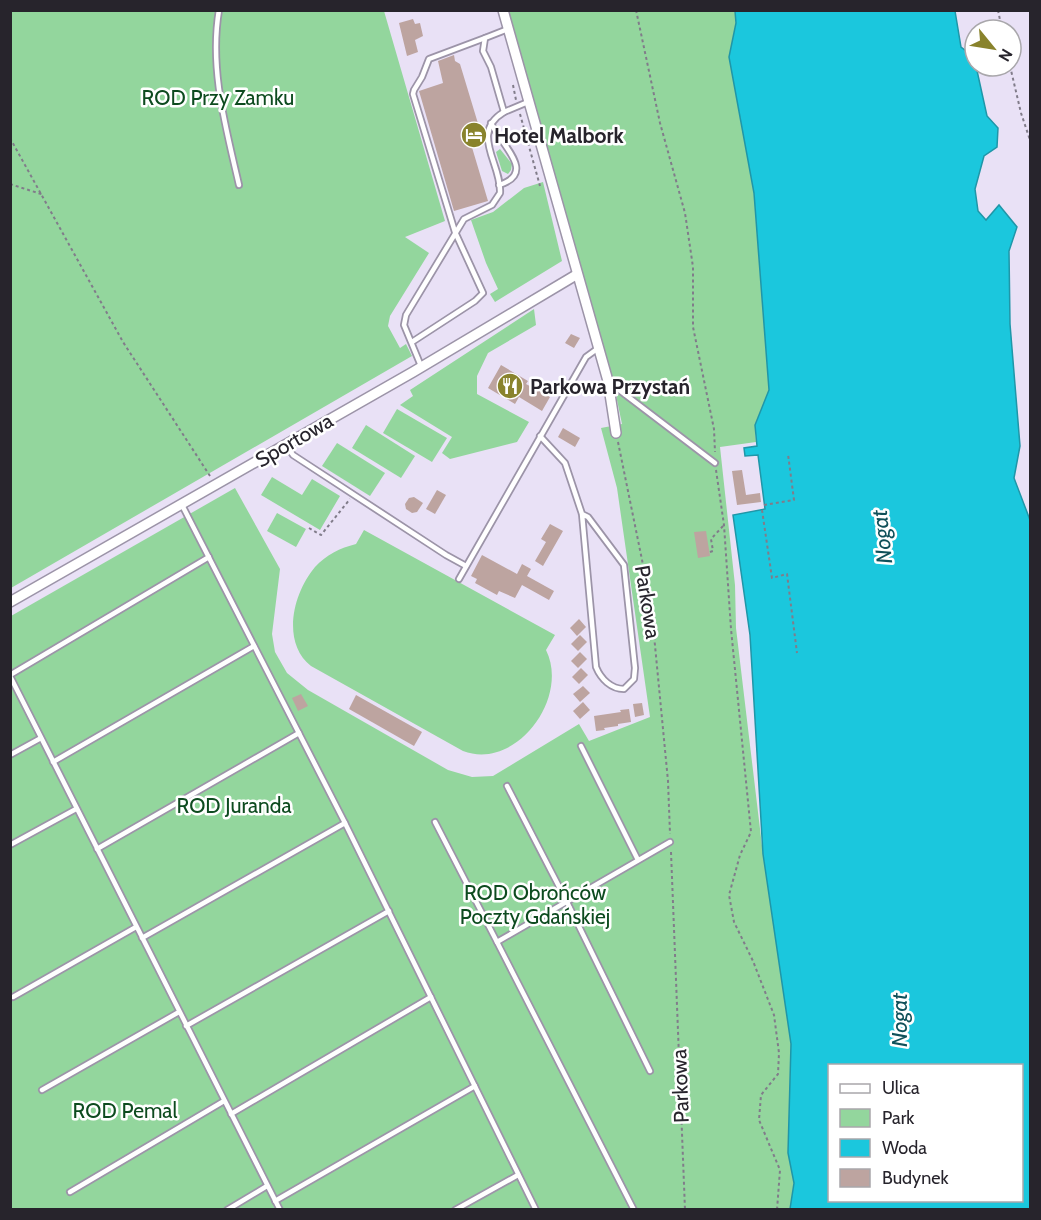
<svg xmlns="http://www.w3.org/2000/svg" width="1041" height="1220" font-family="Cabin,sans-serif">
	<style>
		.green { fill: #93d69d }
		.water { fill: #1bc7dd; stroke: #1f96a8; stroke-width: 1.5; fill-rule: evenodd }
		.building { fill: #bda4a0 }
		.lines { fill: none; stroke-linecap: round; stroke-linejoin: round }
		.service-casing { stroke: #9c94a8; stroke-width: 8 }
		.minor-casing { stroke: #9c94a8; stroke-width: 12 }
		.path { stroke: #817c8a; stroke-width: 2; stroke-dasharray: 3 3; stroke-linecap: butt }
		.service { stroke: #fff; stroke-width: 4.5 }
		.minor { stroke: #fff; stroke-width: 9 }
		.labels { text-anchor: middle; dominant-baseline: central; stroke-width: 5; stroke-linejoin: round; paint-order: stroke }
		.park-label { font-size: 21px; fill: #0d4b1f; stroke: #fff }
		.poi-label { font-size: 21px; font-weight: bold; fill: #27242c; stroke: #fff; text-anchor: start }
		.street-label { font-size: 21px; fill: #27242c; stroke: #fff }
		.water-label { font-size: 22px; font-style: italic; fill: #10515a; stroke: #fff }
	</style>
	<rect width="100%" height="100%" fill="#e9e1f6"/>
	<g class="green">
		<polygon points="10,11 384,11 445,221 405,237 429,253 390,316 388,326 400,348 406,344 412,356 11,588"/>
		<polygon points="503,11 735,11 736,23 729,57 754,193 769,390 755,425 756,442 720,447 735,585 736,628 763,854 791,1044 788,1153 794,1183 790,1209 11,1209 11,616 235,488 280,569 272,634 275,652 287,673 308,690 448,770 472,777 493,776 579,724 589,741 650,717 617,488 601,428 622,424 612,376 548,172"/>
		<polygon points="500,149 512,164 511,170 508,174 502,171 496,152"/>
		<polygon points="543,182 562,261 495,302 490,294 498,289 486,263 471,220 493,212 524,188"/>
		<polygon points="534,309 536,325 488,353 477,376 477,394 529,422 517,442 450,459 442,453 452,437 400,405 413,396 410,390"/>
		<polygon points="397,409 447,438 432,462 383,433"/>
		<polygon points="366,425 415,456 401,478 352,448"/>
		<polygon points="337,443 385,473 370,496 322,466"/>
		<polygon points="272,477 302,495 312,479 340,496 320,530 261,495"/>
		<polygon points="277,513 306,529 296,547 267,531"/>
		<path d="M 364,530 L 555,635 L 546,650 C 570,698 516,771 463,751 L 311,666 C 281,642 293,593 315,567 C 326,555 340,548 356,544 Z"/>
	</g>
	<path class="water" d="M 735,11 L 955,11 L 961,47 L 974,57 L 987,116 L 998,128 L 997,147 L 984,156 L 975,189 L 978,211 L 986,220 L 999,205 L 1017,227 L 1009,251 L 1010,324 L 1020,446 L 1014,478 L 1030,520 L 1030,1209 L 790,1209 L 794,1183 L 788,1153 L 791,1044 L 763,854 L 750,635 L 733,515 L 765,509 L 758,455 L 745,456 L 744,448 L 757,446 L 755,425 L 769,390 L 754,193 L 729,57 L 736,23 ZM 830,1066 L 1022,1066 L 1022,1200 L 830,1200 Z"/>
	<g class="building">
		<polygon points="413,19 415,24 420,23 423,36 415,40 418,52 407,56 399,23"/>
		<polygon points="454,55 455,61 460,64 483,140 471,144 488,201 454,211 419,91 443,83 438,61"/>
		<polygon points="571,334 580,338 574,348 565,343"/>
		<polygon points="501,365 528,381 526,384 550,397 542,411 519,397 515,404 488,388"/>
		<polygon points="563,428 580,438 575,447 558,437"/>
		<polygon points="742,470 746,495 760,493 761,502 737,505 732,471"/>
		<polygon points="437,490 446,495 435,514 426,509"/>
		<polygon points="414,497 423,503 417,512 412,513 406,509 405,504 409,498"/>
		<polygon points="550,524 563,531 543,566 535,561 546,542 541,539"/>
		<polygon points="706,531 710,556 698,558 694,532"/>
		<polygon points="482,555 517,574 522,564 531,569 527,576 554,591 549,600 522,585 515,598 499,591 497,595 475,583 477,579 471,576"/>
		<polygon points="579,619 586,627 577,636 570,628"/>
		<polygon points="580,635 587,642 578,651 571,644"/>
		<polygon points="580,652 587,659 578,668 571,661"/>
		<polygon points="581,668 588,675 579,684 572,677"/>
		<polygon points="583,686 590,693 580,702 573,694"/>
		<polygon points="301,694 308,706 298,711 292,698"/>
		<polygon points="356,695 422,732 414,746 349,709"/>
		<polygon points="583,702 590,710 580,719 573,711"/>
		<polygon points="642,703 644,715 635,717 633,704"/>
		<polygon points="629,709 631,722 618,724 618,726 604,728 605,730 596,731 594,716 621,712 620,710"/>
	</g>
	<g class="lines">
		<g class="service-casing">
			<g id="service">
				<path d="M 219,10 C 209,69 226,128 239,185"/>
				<polyline points="508,29 485,38 483,51 491,67 504,112 528,102"/>
				<path d="M 491,123 C 500,144 538,173 499,185"/>
				<polyline points="412,342 475,301 483,293 455,232 413,94 414,90 422,77 429,59 485,38"/>
				<path d="M 421,366 L 404,325 L 406,315 L 464,219 L 492,205 L 500,193 C 502,164 469,133 504,112"/>
				<polyline points="610,383 715,463"/>
				<path d="M 540,436 L 565,463 L 582,514 L 596,667 C 601,679 611,689 624,689 L 634,679 L 635,668 L 624,565 L 588,517 L 582,514"/>
				<polyline points="286,445 293,455 446,555 466,566"/>
				<polyline points="182,505 344,821 536,1210"/>
				<polyline points="459,579 586,357 597,349"/>
				<polyline points="10,675 209,557"/>
				<polyline points="10,676 280,1210"/>
				<polyline points="581,746 638,860"/>
				<polyline points="10,755 41,738"/>
				<polyline points="53,762 254,646"/>
				<polyline points="507,786 567,902 650,1071"/>
				<polyline points="435,822 497,942"/>
				<polyline points="10,845 76,809"/>
				<polyline points="97,849 299,733"/>
				<polyline points="142,938 345,823"/>
				<polyline points="13,997 136,927"/>
				<polyline points="186,1026 389,911"/>
				<polyline points="42,1090 179,1012"/>
				<polyline points="231,1114 431,997"/>
				<polyline points="70,1192 224,1101"/>
				<polyline points="275,1201 475,1086"/>
				<polyline points="227,1210 267,1186"/>
				<polyline points="455,1210 518,1175"/>
				<polyline points="634,1210 497,942 670,842"/>
			</g>
		</g>
		<g class="minor-casing">
			<g id="minor">
				<polyline points="503,10 608,381 616,433"/>
				<polyline points="10,602 413,372 576,275"/>
			</g>
		</g>
		<g class="path">
			<polyline points="636,10 660,123 685,213 693,267 693,327 714,429 715,452"/>
			<polyline points="998,10 1002,30"/>
			<polyline points="1010,66 1021,113 1030,140"/>
			<polyline points="513,85 516,100"/>
			<polyline points="520,114 540,186"/>
			<polyline points="10,138 123,342 210,476"/>
			<polyline points="10,184 44,195"/>
			<polyline points="618,442 651,604 668,781 670,834"/>
			<polyline points="716,470 724,525 731,629 751,832 740,855 729,895 734,922 753,961 774,1015 779,1053 778,1074 761,1095 759,1120 780,1170 777,1210"/>
			<polyline points="764,505 794,500 788,454"/>
			<polyline points="762,510 772,578 787,574 797,653"/>
			<polyline points="309,528 321,535 350,499"/>
			<polyline points="710,552 713,551 711,539 724,525"/>
			<polyline points="671,852 685,1210"/>
		</g>
		<use href="#service" class="service"/>
		<use href="#minor" class="minor"/>
	</g>
	<defs>
		<g id="hotel-disc" transform="scale(1.35)"><circle r="9.5" fill="#89832c" stroke="#fff"/><path d="M-6-4.5h1.5V1H6V5H4.5V3h-9V5H-6ZM-4 0a1.8 1.8 0 1 1 3.6 0ZM.5 0V-2.5h3Q6-2.5 6 0Z" fill="#fff"/></g>
		<g id="restaurant-disc" transform="scale(1.35)"><circle r="9.5" fill="#89832c" stroke="#fff"/><path d="M-5-6h1v4h1v-4h1v4h1v-4h1v5L-1.5 .5V6h-2V.5L-5-1ZM5-6V6H3V1.5H1.5Q1.5-4 5-6Z" fill="#fff"/></g>
	</defs>
	<g fill-rule="evenodd">
		<use href="#hotel-disc" x="474" y="135"/>
		<use href="#restaurant-disc" x="510" y="386"/>
	</g>
	<g class="labels">
		<g class="park-label">
			<text x="218" y="97">ROD Przy Zamku</text>
			<text x="234" y="805">ROD Juranda</text>
			<text x="535" y="892">ROD Obrońców<tspan x="535" dy="24">Poczty Gdańskiej</tspan></text>
			<text x="125" y="1110">ROD Pemal</text>
		</g>
		<g class="poi-label">
			<text x="494" y="135">Hotel Malbork</text>
			<text x="530" y="386">Parkowa Przystań</text>
		</g>
		<g class="street-label">
			<text transform="translate(294 440) rotate(-30)">Sportowa</text>
			<text transform="translate(648 602) rotate(81)">Parkowa</text>
			<text transform="translate(680 1086) rotate(-92)">Parkowa</text>
		</g>
		<g class="water-label">
			<text transform="translate(882 537) rotate(-96)">Nogat</text>
			<text transform="translate(899 1020) rotate(-90)">Nogat</text>
		</g>
	</g>
	<rect width="1041" height="1220" fill="none" stroke="#27242c" stroke-width="24"/>
	<rect x="828" y="1064" width="195" height="138" fill="#ffffff" stroke="#a9a7ab" stroke-width="1.5"/>
	<rect x="840" y="1084" width="30" height="9" fill="#ffffff" stroke="#a9a7ab" stroke-width="1.5"/>
	<text x="882" y="1094" font-size="18" fill="#27242c">Ulica</text>
	<rect x="840" y="1109" width="30" height="18" fill="#93d69d" stroke="#a9a7ab" stroke-width="1.5"/>
	<text x="882" y="1124" font-size="18" fill="#27242c">Park</text>
	<rect x="840" y="1139" width="30" height="18" fill="#1bc7dd" stroke="#a9a7ab" stroke-width="1.5"/>
	<text x="882" y="1154" font-size="18" fill="#27242c">Woda</text>
	<rect x="840" y="1169" width="30" height="18" fill="#bda4a0" stroke="#a9a7ab" stroke-width="1.5"/>
	<text x="882" y="1184" font-size="18" fill="#27242c">Budynek</text>
	<g transform="translate(993 48) rotate(120)"><circle r="28" fill="#ffffff" stroke="#a9a7ab" stroke-width="1.5"/>
	<path d="M0-4.5L10 22L0 15L-10 22Z" fill="#89832c"/>
	<text y="-9" font-size="16" font-weight="bold" text-anchor="middle" fill="#27242c">N</text>
	</g>
</svg>
